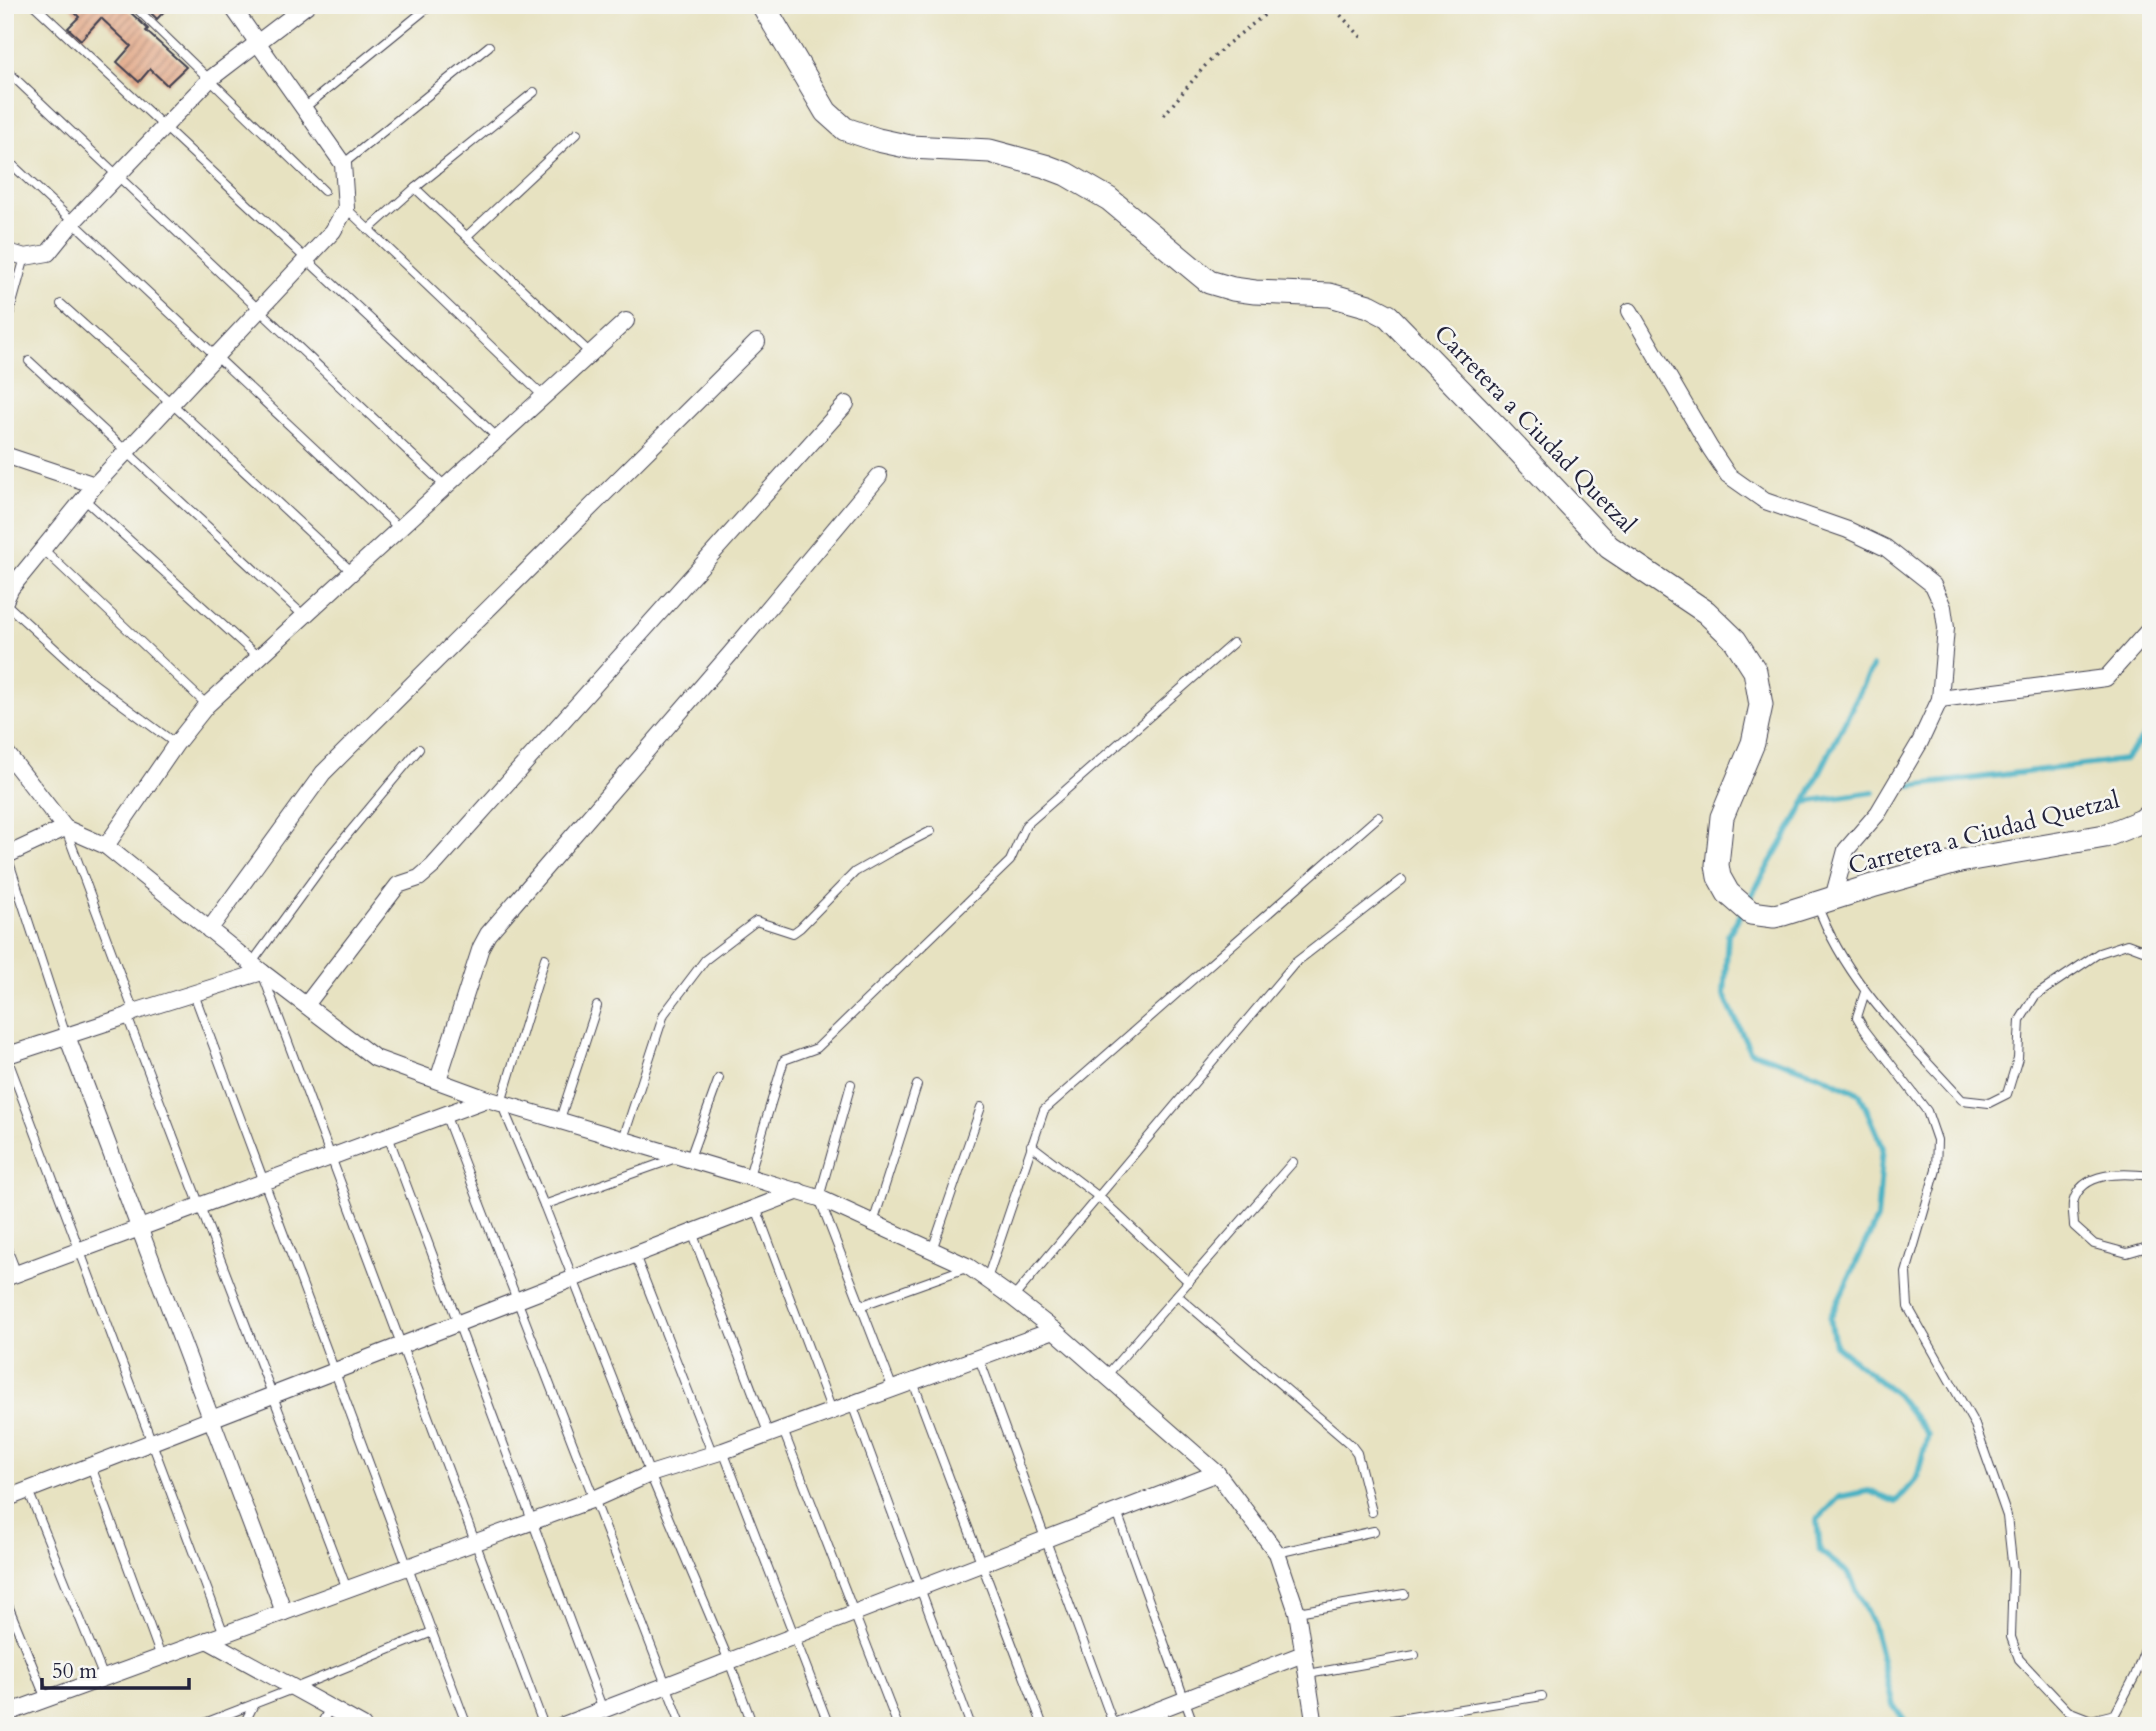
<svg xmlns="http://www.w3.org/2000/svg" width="2156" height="1731" font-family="Cardo,serif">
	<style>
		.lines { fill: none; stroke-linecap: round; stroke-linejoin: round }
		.stream { stroke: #46b1c3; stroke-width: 6 }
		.building { fill: url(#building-hatch) }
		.service-casing { stroke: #403f4f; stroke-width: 10 }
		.minor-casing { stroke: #403f4f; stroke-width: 18 }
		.secondary-casing { stroke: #403f4f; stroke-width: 25 }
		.path { stroke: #403f4f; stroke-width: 3.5; stroke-dasharray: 2 5; stroke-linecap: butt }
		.service { stroke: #fff; stroke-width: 8 }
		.minor { stroke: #fff; stroke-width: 16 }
		.secondary { stroke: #fff; stroke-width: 23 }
		.labels { text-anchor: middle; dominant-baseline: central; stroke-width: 5; stroke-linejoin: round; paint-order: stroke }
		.street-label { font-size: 24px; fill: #22223b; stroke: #f6f6f2 }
	</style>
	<defs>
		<pattern id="building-hatch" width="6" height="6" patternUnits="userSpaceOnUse" patternTransform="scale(1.75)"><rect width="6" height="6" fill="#e4ad8e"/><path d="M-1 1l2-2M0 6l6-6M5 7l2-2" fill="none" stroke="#b88c75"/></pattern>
	</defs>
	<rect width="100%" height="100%" fill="#f6f6f2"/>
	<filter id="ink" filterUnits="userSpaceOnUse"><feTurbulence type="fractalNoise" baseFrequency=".0143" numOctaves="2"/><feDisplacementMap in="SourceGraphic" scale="14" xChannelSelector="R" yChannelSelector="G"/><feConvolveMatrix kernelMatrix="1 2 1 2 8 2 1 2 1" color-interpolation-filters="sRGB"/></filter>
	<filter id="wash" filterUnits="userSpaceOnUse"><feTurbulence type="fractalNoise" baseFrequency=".00686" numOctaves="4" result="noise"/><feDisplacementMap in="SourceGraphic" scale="28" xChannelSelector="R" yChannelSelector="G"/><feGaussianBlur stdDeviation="1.57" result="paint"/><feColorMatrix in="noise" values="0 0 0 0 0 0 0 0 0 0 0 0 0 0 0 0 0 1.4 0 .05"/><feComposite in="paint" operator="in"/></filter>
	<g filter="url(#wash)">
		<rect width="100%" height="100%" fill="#e7e2c1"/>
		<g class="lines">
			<g class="stream">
				<polyline points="1911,786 2124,760 2151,729"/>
				<polyline points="1805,802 1874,792"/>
				<polyline points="1747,903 1799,814 1872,667"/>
				<polyline points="1742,912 1728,935 1724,995 1750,1051 1820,1075 1860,1094 1883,1147 1877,1219 1830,1318 1835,1345 1897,1395 1928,1435 1917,1478 1896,1502 1869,1491 1839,1497 1817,1520 1820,1551 1848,1573 1873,1625 1893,1705 1908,1726"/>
			</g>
		</g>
		<g id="blocks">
			<g class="building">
				<polygon points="68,5 127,5 128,10 148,29 146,31 186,67 167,85 150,69 139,82 117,62 131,46 101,18 81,40 68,28 79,17"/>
				<polygon points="143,5 170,5 157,19"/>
			</g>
		</g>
	</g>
	<g filter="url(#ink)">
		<use href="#blocks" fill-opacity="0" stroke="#403f4f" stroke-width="2"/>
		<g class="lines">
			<g class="service-casing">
				<g id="service">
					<polyline points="34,5 498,438"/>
					<polyline points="133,5 324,191"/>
					<polyline points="5,69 445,486"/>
					<polyline points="303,109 431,5"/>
					<polyline points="5,158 399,528"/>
					<polyline points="343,164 489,46"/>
					<polyline points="415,188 590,353"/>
					<polyline points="346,208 543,396"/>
					<polyline points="368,230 415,188 534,92"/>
					<polyline points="467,236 577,133"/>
					<polyline points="61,304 171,403 351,571"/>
					<polyline points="5,329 25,257"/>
					<polyline points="29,361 304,616"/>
					<polyline points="84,499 258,657"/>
					<polyline points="43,549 207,705"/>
					<polyline points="5,603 89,680 176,744"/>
					<polyline points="66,830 134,1012"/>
					<polyline points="7,856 66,1036"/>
					<path d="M 1817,904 C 1845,982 1907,1039 1962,1100 L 1989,1103 L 2007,1094 L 2018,1058 L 2020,1020 L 2035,996 L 2099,953 L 2127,944 L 2151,953"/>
					<polyline points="545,958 501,1103 544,1205 650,1474 729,1661 753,1726"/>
					<polyline points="251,964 333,852 419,749"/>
					<polyline points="264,978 544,1726"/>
					<polyline points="1865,992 1857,1017 1864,1029 1927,1111 1937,1140 1936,1170 1906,1273 1908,1307 1975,1425 2007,1516 2013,1571 2011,1637 2019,1659 2068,1711 2091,1720 2115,1714 2135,1676 2151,1634"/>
					<polyline points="194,994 467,1726"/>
					<polyline points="127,1016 347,1589"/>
					<polyline points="6,1055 224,1634"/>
					<polyline points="851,1084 819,1198 893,1389"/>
					<polyline points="445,1114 682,1726"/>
					<polyline points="560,1119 597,1006"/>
					<polyline points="388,1136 603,1710"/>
					<polyline points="623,1139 664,1014 705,960 756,921 793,933 800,928 855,872 890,852 931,831"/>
					<polyline points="1031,1145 1099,1197 1189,1282"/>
					<polyline points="690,1158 719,1078"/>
					<polyline points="749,1176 784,1060 817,1048 1010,861 1026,825 1233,643"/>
					<path d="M 2151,1176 C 2124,1173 2081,1170 2073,1203 C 2072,1210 2074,1219 2074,1226 L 2094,1244 L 2127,1253 L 2151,1246"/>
					<polyline points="544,1205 676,1158"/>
					<polyline points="756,1208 832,1411"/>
					<polyline points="873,1223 917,1085"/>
					<polyline points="692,1232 769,1435"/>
					<polyline points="5,1243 17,1274"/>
					<polyline points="932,1250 981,1107"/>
					<polyline points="635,1255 713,1455"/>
					<polyline points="987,1279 1044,1110 1378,817"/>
					<polyline points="1177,1295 1351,1445 1357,1453 1372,1512"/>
					<polyline points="1013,1298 1295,963 1402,880"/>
					<polyline points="860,1306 966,1268"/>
					<polyline points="979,1358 1114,1726"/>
					<polyline points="1106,1376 1293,1162"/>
					<polyline points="913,1382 1043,1726"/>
					<polyline points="852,1404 971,1726"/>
					<polyline points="783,1430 898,1726"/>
					<polyline points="723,1451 829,1726"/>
					<polyline points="91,1466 161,1657"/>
					<polyline points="28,1490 104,1678"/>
					<polyline points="1117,1512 1194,1726"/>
					<polyline points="1277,1553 1374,1531"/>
					<polyline points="5,1598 46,1699"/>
					<polyline points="1297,1612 1404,1594"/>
					<polyline points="1308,1674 1415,1655"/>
					<polyline points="197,1726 295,1688 432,1632"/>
					<polyline points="243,1726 254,1704"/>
					<polyline points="320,1726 330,1708"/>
					<polyline points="1355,1726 1542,1696"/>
				</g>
			</g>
			<g class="minor-casing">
				<g id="minor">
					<polyline points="5,251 25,257 48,253 73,222 210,79 307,5"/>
					<polyline points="1630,311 1710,448 1728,475 1765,501 1848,530 1886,548 1933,585 1943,607 1946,628 1940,699 1920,742 1878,813 1846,850 1833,898"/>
					<polyline points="5,455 95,485"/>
					<polyline points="5,601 11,588 95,485 333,231 346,208 343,164 231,5"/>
					<polyline points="1940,699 2106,678 2147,632"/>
					<polyline points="5,751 65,828 106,846 262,972 375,1058 487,1099 819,1198 969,1267 1013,1298 1054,1330 1217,1473 1277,1553 1297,1612 1315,1726"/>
					<polyline points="106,846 176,744 207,705 626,321"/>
					<polyline points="5,856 65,828"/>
					<polyline points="209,930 323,773 757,342"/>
					<polyline points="306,1005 398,885 419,878 433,866 846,404"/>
					<path d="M 67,1036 C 141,1228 211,1421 284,1612"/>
					<polyline points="5,1056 127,1016 134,1012 262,972"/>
					<polyline points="438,1080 481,947 488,934 731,653 879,476"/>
					<polyline points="5,1278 487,1099"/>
					<polyline points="5,1499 799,1191"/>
					<polyline points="207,1640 363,1726"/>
					<polyline points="5,1714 594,1499 650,1474 723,1451 1054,1330"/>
					<polyline points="561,1726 1217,1473"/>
					<polyline points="1117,1726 1303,1654"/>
				</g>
			</g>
			<g class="secondary-casing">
				<polyline id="secondary" points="763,5 826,112 845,129 878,140 910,147 990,151 1045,166 1066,174 1109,199 1209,282 1233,289 1255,292 1330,295 1369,306 1388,316 1501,432 1609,547 1706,612 1735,640 1755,671 1761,705 1753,743 1722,817 1717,865 1719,877 1728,893 1751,913 1774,916 1783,914 1872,886 1960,861 2105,836 2142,821 2151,814"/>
			</g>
			<g class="path">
				<polyline points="1331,5 1364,40"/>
				<polyline points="1164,115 1204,67 1226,45 1277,5"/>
			</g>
			<use href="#service" class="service"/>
			<use href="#minor" class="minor"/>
			<use href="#secondary" class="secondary"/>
		</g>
	</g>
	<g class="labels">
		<g class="street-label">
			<text transform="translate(1535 429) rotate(46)">Carretera a Ciudad Quetzal</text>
			<text transform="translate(1984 833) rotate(-14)">Carretera a Ciudad Quetzal</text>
		</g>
	</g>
	<rect width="2156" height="1731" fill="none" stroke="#f6f6f2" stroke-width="28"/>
	<path d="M42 1678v10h147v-10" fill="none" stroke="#22223b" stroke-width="3.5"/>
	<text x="52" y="1678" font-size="21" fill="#22223b" stroke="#f6f6f2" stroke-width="5" paint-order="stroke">50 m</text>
</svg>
